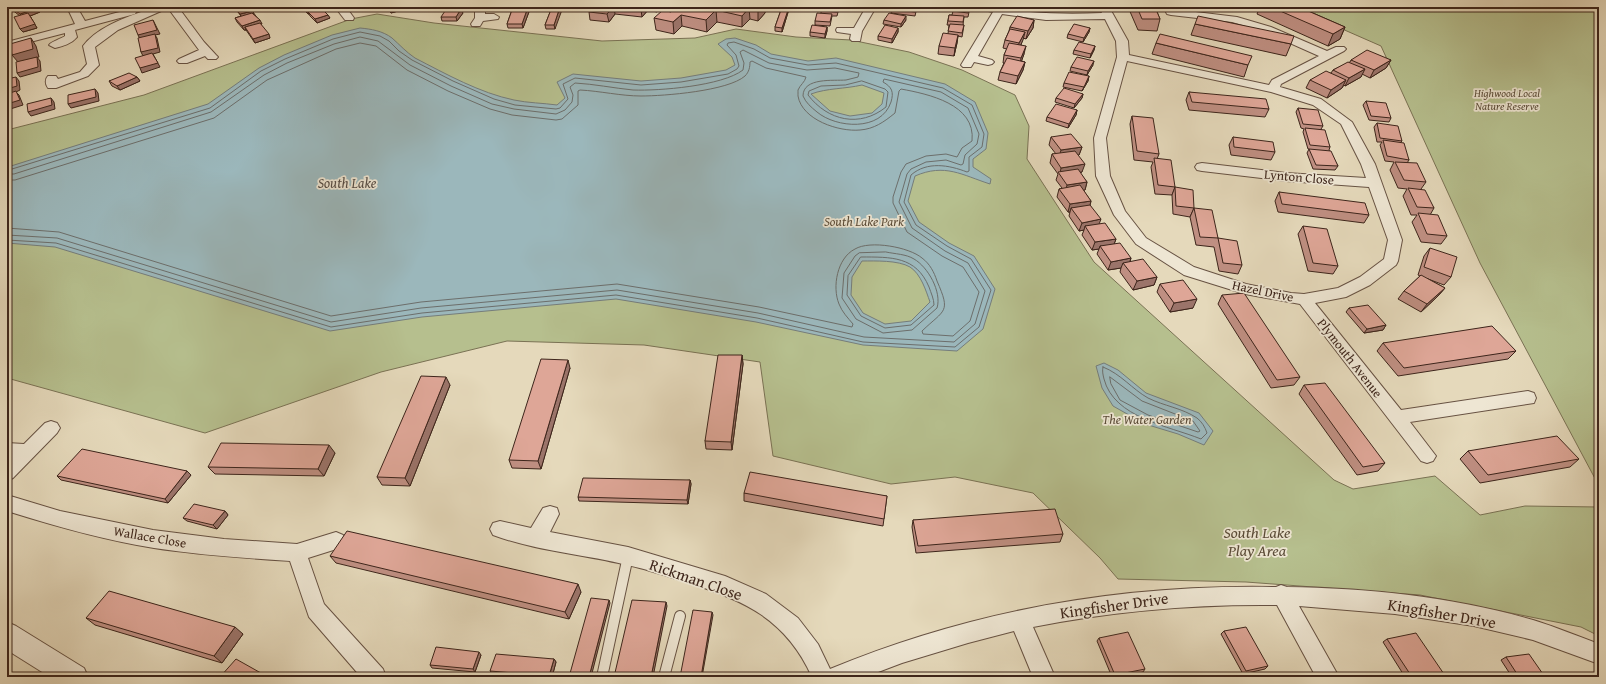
<svg xmlns="http://www.w3.org/2000/svg" width="1606" height="684" font-family="'Gentium Book Plus',serif">
	<style>
		.green { fill: #b6bf8e; stroke: #7a7254 }
		.water { fill: #9bb7bb; stroke: #757d7b; fill-rule: evenodd }
		.lines { fill: none; stroke-linecap: round; stroke-linejoin: round }
		.shore { stroke: #6c6e6b; stroke-width: 1 }
		.service-casing { stroke: #675243; stroke-width: 12 }
		.minor-casing { stroke: #675243; stroke-width: 2 }
		.tertiary-casing { stroke: #675243; stroke-width: 2 }
		.service { stroke: #eee6d3; stroke-width: 10 }
		.minor { fill: #eee6d3; fill-rule: evenodd }
		.tertiary { fill: #eee6d3; fill-rule: evenodd }
		.wall { fill: #bf8f82; stroke: #3d251b }
		.shaded-wall { fill: #9b746a; stroke: #3d251b }
		.building { fill: #dea697; stroke: #3d251b }
		.labels { text-anchor: middle; dominant-baseline: central; stroke-width: 3.5; stroke-linejoin: round; paint-order: stroke }
		.far-park-label { font-size: 11px; font-style: italic; fill: #5b4c38; stroke: #eee6d3 }
		.street-label { font-size: 13px; fill: #3d251b; stroke: #eee6d3 }
		.park-label { font-size: 13px; font-style: italic; fill: #5b4c38; stroke: #eee6d3 }
		.water-label { font-size: 14px; font-style: italic; fill: #544a43; stroke: #eee6d3 }
		.near-park-label { font-size: 16px; font-style: italic; fill: #5b4c38; stroke: #eee6d3 }
		.near-street-label { font-size: 16px; fill: #3d251b; stroke: #eee6d3 }
	</style>
	<rect width="100%" height="100%" fill="#e5d9bb"/>
	<filter id="stains"><feTurbulence type="fractalNoise" baseFrequency=".005" numOctaves="4"/><feColorMatrix values="0 0 0 0 .2 0 0 0 0 .09 0 0 0 0 .02 0 0 0 .5 -.17"/></filter>
	<radialGradient id="worn" r=".72"><stop offset=".6" stop-color="#630" stop-opacity="0"/><stop offset="1" stop-color="#630" stop-opacity=".3"/></radialGradient>
	<g class="green">
		<polygon points="1292,7 1599,8 1599,486 1480,263 1381,46"/>
		<polygon points="377,14 434,23 602,41 695,38 736,29 796,37 851,40 909,52 962,70 1015,95 1029,126 1027,159 1094,262 1334,480 1353,489 1435,476 1480,515 1525,506 1599,507 1599,636 1581,627 1420,595 1246,582 1118,579 1100,558 1033,493 955,477 891,484 773,456 760,362 644,345 507,341 381,372 205,433 7,378 7,130 144,95 351,19"/>
	</g>
	<g class="water">
		<path d="M 360,28 C 371,29 383,31 392,38 C 400,45 406,52 415,58 C 446,74 480,93 514,100 C 528,103 543,103 557,105 L 565,98 L 557,82 L 573,74 L 641,81 L 681,78 L 726,70 L 735,65 L 732,57 L 718,44 L 726,39 L 735,38 L 756,45 L 771,54 L 808,61 L 836,58 L 945,84 L 975,102 L 988,133 L 986,149 L 973,159 L 973,167 L 991,179 L 990,184 C 962,175 945,163 915,176 L 908,201 L 919,222 L 949,243 L 974,256 L 995,289 L 983,329 L 957,351 L 863,345 L 756,322 L 616,299 L 422,317 L 330,331 L 55,247 L 7,243 L 7,165 L 11,166 L 208,104 L 259,68 L 284,55 L 332,35 ZM 862,85 L 884,93 L 882,104 L 872,113 L 850,116 L 830,111 L 811,94 C 827,88 845,89 862,85 ZM 862,261 C 875,261 898,260 910,267 C 921,274 926,291 930,302 L 911,321 L 885,324 L 863,313 L 851,295 L 852,277 Z"/>
		<polygon points="1104,363 1118,370 1146,393 1199,413 1213,431 1204,445 1178,434 1145,424 1113,406 1102,388 1096,366"/>
	</g>
	<g class="lines">
		<g class="shore">
			<path d="M 862,81 L 885,89 L 888,92 L 886,107 C 860,128 828,121 808,95 L 809,91 L 821,86 L 845,85 Z"/>
			<path d="M 7,169 L 12,169 L 210,108 L 261,71 L 285,59 L 333,39 L 360,32 L 380,36 L 389,41 L 399,51 L 412,60 L 453,81 L 494,99 L 515,105 L 556,109 L 560,108 L 568,99 L 563,84 L 575,78 L 641,85 L 681,82 L 728,74 L 737,69 L 739,66 L 736,55 L 727,45 L 728,43 L 734,42 L 754,49 L 770,58 L 808,65 L 836,63 L 943,88 L 972,105 L 984,134 L 982,147 L 969,157 L 969,171 L 967,172 C 949,165 927,161 911,175 L 904,202 L 916,225 L 947,246 L 971,259 L 991,290 L 979,327 L 955,347 L 863,342 L 757,318 L 616,295 L 422,313 L 331,327 L 56,243 L 7,240"/>
			<path d="M 7,174 L 14,174 L 211,112 L 264,75 L 287,63 L 334,44 L 360,37 L 378,41 L 410,65 L 451,86 L 492,104 L 514,109 L 556,114 L 565,110 L 572,102 L 573,95 L 570,87 L 575,83 C 594,84 613,88 633,90 C 659,91 722,86 743,70 L 744,63 L 740,52 L 743,50 L 769,63 L 807,70 L 835,68 L 859,73 L 858,77 C 854,78 850,79 846,80 C 834,81 803,77 803,96 C 806,103 811,107 817,112 C 836,128 881,132 891,102 C 894,92 892,87 883,82 L 884,79 L 941,92 L 968,108 L 979,134 L 977,144 L 965,155 L 963,164 L 961,165 L 946,160 L 926,162 L 911,169 L 907,174 L 899,202 L 912,228 L 945,251 L 968,263 L 985,291 L 975,324 L 954,342 L 864,337 L 758,313 L 617,290 L 421,308 L 331,322 L 57,238 L 7,235"/>
			<path d="M 7,180 L 15,180 L 214,118 L 267,80 L 336,49 L 360,43 L 376,46 L 407,70 L 448,91 L 490,109 L 512,115 L 556,120 L 562,119 L 578,105 L 578,91 L 580,90 C 600,91 621,96 641,96 C 664,96 728,91 745,76 C 749,72 750,67 750,62 L 752,61 L 766,68 L 806,77 C 805,82 800,85 798,90 C 798,91 798,95 798,96 C 802,120 839,132 860,130 C 874,129 884,122 895,113 L 899,91 L 901,89 C 928,94 976,104 972,141 L 962,148 L 957,157 L 946,154 L 926,156 L 906,164 L 901,172 L 893,197 L 893,203 L 907,232 L 942,256 L 963,267 L 979,292 L 970,321 L 953,336 L 923,334 L 922,331 C 945,309 951,313 937,281 C 934,272 930,264 922,258 C 909,247 870,240 855,249 C 837,258 832,287 839,304 C 842,312 848,318 853,324 L 852,327 L 759,307 L 617,284 L 421,302 L 331,316 L 59,232 L 7,228"/>
			<path d="M 886,252 C 895,254 906,254 914,259 C 928,267 942,292 937,308 L 912,330 L 883,333 L 856,319 L 842,298 L 844,273 L 855,256 L 859,253 Z"/>
			<path d="M 861,257 C 891,257 916,256 929,287 C 931,293 934,299 934,305 L 911,325 L 885,328 L 861,316 L 847,295 L 848,276 Z"/>
			<path d="M 1103,367 C 1121,374 1132,389 1148,398 C 1164,406 1182,408 1197,418 C 1202,422 1205,427 1207,433 L 1201,439 C 1169,426 1114,418 1104,379 C 1103,375 1102,371 1103,367 Z"/>
			<polygon points="1110,377 1142,401 1193,421 1200,431 1198,432 1148,415 1120,400 1111,384"/>
		</g>
		<g class="service-casing">
			<g id="service">
				<polyline points="602,677 628,556"/>
				<polyline points="664,677 680,616"/>
			</g>
		</g>
		<g class="minor-casing">
			<g id="minor">
				<path d="M 67,7 L 77,7 L 85,21 L 131,9 L 136,12 L 135,14 L 75,30 L 77,37 C 71,44 63,46 55,48 L 49,45 C 52,41 61,39 65,36 L 65,33 L 7,48 L 7,42 L 75,24 Z"/>
				<path d="M 154,7 L 178,7 L 204,42 L 216,55 L 218,57 L 216,59 L 208,59 L 205,56 L 187,63 L 179,63 L 177,61 L 179,59 L 199,50 L 168,8 L 118,30 L 95,47 L 99,65 L 88,76 L 56,88 L 48,88 C 45,84 45,79 48,76 L 56,76 L 58,79 L 80,72 L 87,64 L 83,46 C 99,25 131,16 154,7 Z"/>
				<polygon points="335,7 346,7 354,18 353,20 345,20"/>
				<polygon points="475,7 485,7 485,14 494,14 499,17 498,19 483,21 480,26 472,26 471,24 475,18"/>
				<polygon points="866,7 876,7 862,31 860,41 852,41 850,39 851,34 837,32 836,30 837,28 854,28"/>
				<path d="M 978,7 C 996,7 1012,10 1030,12 C 1054,14 1078,14 1102,13 L 1099,7 L 1109,7 L 1128,41 L 1129,55 L 1269,85 L 1272,80 L 1319,56 L 1263,31 L 1232,22 L 1171,15 L 1167,14 L 1166,12 L 1167,10 L 1171,9 L 1237,17 L 1271,27 L 1327,51 L 1336,47 L 1344,47 L 1346,49 L 1344,51 L 1281,84 L 1280,87 L 1321,99 L 1352,122 L 1375,164 L 1402,240 L 1398,261 L 1396,265 L 1370,285 L 1346,297 L 1315,303 L 1401,410 L 1528,391 L 1534,393 L 1536,398 L 1534,403 L 1410,422 L 1436,456 L 1433,461 L 1427,463 L 1421,461 L 1300,304 L 1245,294 L 1184,275 L 1136,244 L 1114,215 L 1096,176 L 1094,138 L 1117,57 L 1116,41 L 1105,19 L 1046,20 L 1002,14 L 978,56 L 992,60 L 994,62 L 992,64 L 988,65 L 974,62 L 971,67 L 963,67 L 961,65 L 993,12 L 979,9 ZM 1127,61 L 1271,92 L 1313,105 L 1341,124 L 1361,164 L 1366,178 L 1286,173 L 1202,163 L 1197,164 L 1195,167 L 1197,170 L 1202,171 L 1286,181 L 1369,187 L 1388,240 L 1384,259 L 1360,277 L 1338,288 L 1304,294 L 1291,293 L 1246,284 L 1194,267 L 1146,238 L 1125,211 L 1110,176 L 1106,138 Z"/>
				<polygon points="51,421 57,423 60,428 57,433 13,478 7,481 7,461 10,458 7,457 7,443 24,444 45,423"/>
				<path d="M 7,495 L 60,511 L 153,530 L 224,539 L 297,544 L 336,532 L 343,535 L 346,541 L 343,547 L 308,558 L 324,604 L 383,669 L 386,677 L 361,677 L 309,617 L 290,561 C 245,558 199,555 154,548 C 104,540 55,526 7,511 Z"/>
				<path d="M 550,506 L 557,508 L 559,514 L 550,532 L 628,547 L 725,576 L 766,594 L 798,618 L 818,644 L 830,669 C 972,610 1122,584 1276,587 L 1281,585 L 1287,587 C 1368,588 1454,597 1533,620 C 1556,627 1577,636 1599,644 L 1599,664 L 1533,640 L 1474,626 L 1395,614 L 1299,606 L 1339,677 L 1316,677 L 1277,605 C 1195,604 1113,611 1033,627 L 1055,677 L 1033,677 L 1014,631 L 968,643 L 902,663 L 865,677 L 812,677 C 786,619 744,600 686,582 C 666,576 647,569 627,565 C 583,554 536,551 493,535 L 490,529 L 493,523 L 500,521 L 531,528 L 543,508 Z"/>
			</g>
		</g>
		<g class="tertiary-casing">
			<polygon id="tertiary" points="7,622 16,626 84,668 88,677 50,677 7,650"/>
		</g>
		<use href="#service" class="service"/>
		<use href="#minor" class="minor"/>
		<use href="#tertiary" class="tertiary"/>
	</g>
	<g class="wall">
		<polygon points="7,7 36,7 40,12 30,16 37,28 23,32 20,16 11,9 10,8 9,8"/>
		<polygon points="234,7 249,7 262,24 261,25 270,38 255,43 246,30 244,30 237,22 235,18 241,16"/>
		<polygon points="301,7 321,7 330,18 317,23 310,16 309,14 308,14"/>
		<polygon points="386,7 412,7 391,13"/>
		<polygon points="443,7 458,7 457,8 443,8"/>
		<polygon points="505,7 529,7 530,9 523,28 508,28 507,24 513,7"/>
		<polygon points="552,7 555,29 546,29 545,25"/>
		<polygon points="593,7 661,7 657,12 648,10 642,17 615,14 609,22 590,20 589,12"/>
		<polygon points="765,7 765,13 758,21 750,19 742,27 717,22 707,32 682,26 674,34 656,30 654,18 671,12 705,9"/>
		<polygon points="782,7 789,7 789,9 782,32 775,31 775,27"/>
		<polygon points="892,7 920,7 920,8 917,7 915,16 891,13"/>
		<polygon points="970,7 968,17 964,17 963,25 964,25 962,37 958,36 957,43 954,56 938,54 939,46 948,34 949,25 947,25 949,15 952,15 953,11"/>
		<rect x="1015" y="7" width="20" height="1"/>
		<polygon points="1045,7 1065,7 1046,8"/>
		<polygon points="1128,7 1155,7 1160,19 1157,31 1138,30"/>
		<polygon points="1180,7 1254,7 1253,9 1181,9"/>
		<polygon points="1260,7 1299,7 1345,27 1340,39 1328,46 1257,14"/>
		<polygon points="839,8 837,16 832,16 830,26 815,25 815,21 821,13 821,11"/>
		<polygon points="463,13 457,21 442,21 441,17"/>
		<polygon points="884,20 906,20 901,27 883,24"/>
		<polygon points="1034,20 1033,28 1026,39 1023,38 1021,45 1024,54 1021,61 1025,62 1023,70 1016,84 998,80 1000,72 1004,63 1003,63 1004,55 1007,49 1003,48 1005,40 1009,31 1010,27"/>
		<polygon points="1195,24 1291,44 1286,56 1191,35"/>
		<polygon points="827,27 827,31 825,38 810,36 810,32"/>
		<polygon points="898,28 898,32 892,43 878,40 878,36"/>
		<polygon points="1090,28 1089,32 1083,42 1067,38 1068,34"/>
		<polygon points="1156,43 1248,65 1244,77 1152,54"/>
		<polygon points="1095,46 1094,50 1090,58 1073,54 1074,50"/>
		<polygon points="1351,60 1391,60 1386,68 1370,78 1362,74 1361,77 1345,86 1344,85 1342,88 1327,98 1306,88 1310,80 1331,73 1333,70 1350,62"/>
		<polygon points="1093,65 1087,75 1070,71 1071,67"/>
		<polygon points="1089,76 1088,81 1082,91 1063,87 1064,83"/>
		<polygon points="137,77 140,81 120,90 112,86 109,81"/>
		<polygon points="1189,92 1269,109 1265,117 1189,110 1186,100"/>
		<polygon points="1083,94 1082,98 1074,108 1055,102 1056,98"/>
		<polygon points="1366,101 1391,118 1389,122 1369,120 1363,105"/>
		<polygon points="1298,108 1323,126 1321,129 1330,147 1329,150 1338,166 1335,170 1313,169 1307,153 1309,149 1308,149 1303,132 1304,129 1301,128 1296,112"/>
		<polygon points="1077,110 1076,115 1068,128 1046,121 1047,117"/>
		<polygon points="1132,116 1159,154 1157,159 1175,187 1172,195 1155,194 1151,167 1153,162 1134,160 1130,124"/>
		<polygon points="1377,123 1402,141 1400,143 1409,160 1407,163 1426,182 1421,189 1434,208 1430,215 1447,236 1441,244 1421,242 1412,222 1417,215 1411,215 1403,196 1407,189 1398,188 1390,170 1394,162 1385,161 1380,145 1382,142 1377,142 1374,127"/>
		<polygon points="1051,137 1082,147 1079,155 1078,155 1082,172 1080,173 1087,182 1085,190 1083,190 1091,201 1090,205 1099,224 1116,239 1114,244 1131,258 1130,262 1157,277 1154,285 1133,290 1120,272 1121,268 1108,270 1097,254 1099,249 1092,250 1082,235 1084,230 1079,231 1069,216 1070,212 1068,212 1057,197 1059,189 1062,188 1056,180 1058,174 1050,163 1052,154 1056,154 1049,145"/>
		<polygon points="1233,137 1275,152 1271,160 1231,155 1229,145"/>
		<polygon points="1175,187 1194,208 1190,217 1173,214 1172,195"/>
		<polygon points="1279,192 1369,215 1364,223 1278,212 1275,201"/>
		<polygon points="1194,208 1218,238 1242,265 1238,274 1219,271 1214,247 1196,245 1190,217"/>
		<polygon points="1303,226 1338,266 1333,274 1308,271 1298,234"/>
		<polygon points="1430,248 1451,277 1444,285 1428,279 1445,288 1438,296 1421,312 1398,299 1404,291 1420,276 1418,275 1424,256"/>
		<polygon points="1160,284 1193,308 1170,312 1157,292"/>
		<polygon points="1222,295 1300,377 1294,385 1271,388 1218,304"/>
		<polygon points="1349,308 1386,325 1383,330 1364,333 1346,312"/>
		<polygon points="1383,343 1516,351 1508,359 1398,376 1377,351"/>
		<polygon points="742,355 743,364 732,450 706,449 705,441"/>
		<polygon points="570,368 541,469 512,468 509,460"/>
		<polygon points="450,385 410,486 382,485 377,477"/>
		<polygon points="1304,385 1385,463 1378,471 1357,475 1299,394"/>
		<polygon points="1468,451 1579,459 1570,467 1480,483 1460,459"/>
		<polygon points="335,453 324,476 215,474 208,467"/>
		<polygon points="187,471 191,475 168,503 61,480 57,476"/>
		<polygon points="690,480 691,484 688,504 579,501 578,497"/>
		<polygon points="744,493 887,496 883,526 744,501"/>
		<polygon points="225,511 228,515 217,529 187,521 183,518"/>
		<polygon points="913,520 1063,534 1060,542 916,553 912,527"/>
		<polygon points="330,556 581,592 569,619 336,563"/>
		<polygon points="86,618 243,634 222,663 95,625"/>
		<polygon points="1224,631 1268,666 1265,669 1243,674 1221,634"/>
		<polygon points="1099,638 1145,669 1143,672 1120,677 1112,677 1097,641"/>
		<polygon points="1387,639 1446,677 1405,677 1383,642"/>
		<polygon points="481,655 475,672 432,668 430,665"/>
		<polygon points="1506,657 1545,677 1512,677 1501,660"/>
		<polygon points="554,659 556,662 552,677 521,677 493,674 490,671"/>
	</g>
	<g class="shaded-wall">
		<polygon points="318,7 321,7 322,10 308,12 309,14 308,14 306,11"/>
		<polygon points="388,7 412,7 391,13"/>
		<polygon points="528,7 529,7 530,9 523,28 522,24"/>
		<polygon points="560,7 563,7 555,29 554,25"/>
		<polygon points="613,7 614,7 615,14 609,22 607,14"/>
		<polygon points="643,7 647,7 648,10 642,17 641,10"/>
		<polygon points="656,7 661,7 657,12"/>
		<polygon points="760,7 765,7 765,13 758,21 758,10"/>
		<polygon points="789,7 789,9 782,32 782,28"/>
		<polygon points="38,8 40,12 30,16 37,28 23,32 20,29 23,18 20,14"/>
		<polygon points="749,8 750,19 742,27 742,16"/>
		<polygon points="461,9 463,13 457,21 456,17"/>
		<polygon points="716,10 717,22 707,32 706,20"/>
		<polygon points="253,11 254,15 242,18 240,14"/>
		<polygon points="328,15 330,18 317,23 315,19"/>
		<polygon points="681,15 682,26 674,34 673,22"/>
		<polygon points="906,16 906,20 901,27 901,24"/>
		<polygon points="153,20 160,34 155,35 157,38 160,52 153,54 160,67 142,73 140,68 143,56 141,52 140,39 138,35"/>
		<polygon points="260,20 262,24 246,30 245,27 246,30 244,30 242,26"/>
		<polygon points="1034,20 1033,28 1026,39 1028,31"/>
		<polygon points="827,27 827,31 825,38 825,34"/>
		<polygon points="1345,27 1340,39 1328,46 1333,34"/>
		<polygon points="898,28 898,32 892,43 892,39"/>
		<polygon points="1090,28 1089,32 1083,42 1084,38"/>
		<polygon points="1025,32 1023,40 1018,51 1019,43"/>
		<polygon points="269,34 270,38 255,43 253,39"/>
		<polygon points="958,35 957,43 954,56 955,48"/>
		<polygon points="31,38 36,46 39,57 18,62 12,55"/>
		<polygon points="1026,46 1024,54 1020,66 1021,58"/>
		<polygon points="1095,46 1094,50 1090,58 1091,54"/>
		<polygon points="37,57 40,61 41,71 20,77 17,73"/>
		<polygon points="1391,60 1386,68 1370,78 1374,70"/>
		<polygon points="1094,61 1093,65 1087,75 1088,71"/>
		<polygon points="1025,62 1023,70 1016,84 1018,76"/>
		<polygon points="1365,69 1361,77 1345,86 1349,78"/>
		<polygon points="1089,76 1088,81 1082,91 1084,87"/>
		<polygon points="16,77 19,81 20,90 16,92 19,95 23,105 7,110 7,89"/>
		<polygon points="137,77 140,81 120,90 117,86"/>
		<polygon points="1346,80 1342,88 1327,98 1331,90"/>
		<polygon points="95,89 98,93 99,101 71,108 68,104"/>
		<polygon points="1083,94 1082,98 1074,108 1075,104"/>
		<polygon points="51,98 54,102 55,109 31,116 28,112"/>
		<polygon points="1077,110 1076,115 1068,128 1069,124"/>
		<polygon points="1082,147 1079,155 1059,158 1061,150"/>
		<polygon points="1085,164 1082,172 1061,176 1060,174 1061,168"/>
		<polygon points="1087,182 1085,190 1065,193 1067,185"/>
		<polygon points="1091,201 1089,209 1071,208 1070,212 1068,212 1070,204"/>
		<polygon points="1101,219 1098,227 1085,226 1084,230 1079,231 1082,223"/>
		<polygon points="1116,239 1113,247 1100,246 1099,249 1092,250 1095,242"/>
		<polygon points="1131,258 1128,267 1123,263 1121,268 1108,270 1111,262"/>
		<polygon points="1157,277 1154,285 1133,290 1137,281"/>
		<polygon points="1445,288 1438,296 1421,312 1427,304"/>
		<polygon points="1197,299 1193,308 1170,312 1174,303"/>
		<polygon points="1386,325 1383,330 1364,333 1367,329"/>
		<polygon points="742,355 743,364 732,450 731,442"/>
		<polygon points="568,360 570,368 541,469 538,461"/>
		<polygon points="446,377 450,385 410,486 405,478"/>
		<polygon points="329,445 335,453 324,476 318,469"/>
		<polygon points="187,471 191,475 168,503 165,499"/>
		<polygon points="690,480 691,484 688,504 687,500"/>
		<polygon points="225,511 228,515 217,529 213,525"/>
		<polygon points="578,584 581,592 569,619 565,612"/>
		<polygon points="609,600 610,603 591,677 589,677"/>
		<polygon points="666,602 667,606 653,677 651,677"/>
		<polygon points="712,612 713,615 702,677 701,677"/>
		<polygon points="235,627 243,634 222,663 214,656"/>
		<polygon points="479,652 481,655 475,672 473,669"/>
		<polygon points="554,659 556,662 552,677 549,677"/>
	</g>
	<g class="building">
		<polygon points="11,7 36,7 38,8 20,14"/>
		<polygon points="234,7 249,7 253,11 240,14"/>
		<polygon points="303,7 318,7 306,11"/>
		<polygon points="513,7 528,7 522,24 507,24"/>
		<polygon points="552,7 560,7 554,25 545,25"/>
		<polygon points="593,7 613,7 607,14 589,12"/>
		<polygon points="621,7 643,7 641,10"/>
		<polygon points="676,7 696,7 705,9 707,7 760,7 758,10 749,8 742,16 716,10 706,20 681,15 673,22 654,18 663,10 671,12"/>
		<polygon points="782,7 789,7 782,28 775,27"/>
		<polygon points="822,7 838,7 837,12 821,11"/>
		<polygon points="892,7 917,7 915,12 892,9"/>
		<polygon points="954,7 970,7 968,13 953,11"/>
		<polygon points="1137,7 1155,7 1160,19 1142,19"/>
		<polygon points="1271,7 1299,7 1345,27 1333,34"/>
		<polygon points="321,8 328,15 315,19 308,12"/>
		<polygon points="447,8 461,9 456,17 441,17"/>
		<polygon points="28,13 35,24 20,29 14,17"/>
		<polygon points="252,13 260,20 242,26 235,18"/>
		<polygon points="817,13 832,14 830,22 815,21"/>
		<polygon points="889,13 906,16 901,24 884,20"/>
		<polygon points="949,15 964,16 963,22 948,21"/>
		<polygon points="1017,16 1034,20 1028,31 1010,27"/>
		<polygon points="1198,16 1294,36 1291,44 1195,24"/>
		<polygon points="153,20 157,30 138,35 134,25"/>
		<polygon points="260,23 269,34 253,39 245,27"/>
		<polygon points="950,24 964,25 962,33 948,31"/>
		<polygon points="1074,24 1090,28 1084,38 1068,34"/>
		<polygon points="812,25 827,27 825,34 810,32"/>
		<polygon points="885,25 898,28 892,39 878,36"/>
		<polygon points="1010,29 1025,32 1019,43 1005,40"/>
		<polygon points="943,33 958,35 955,48 939,46"/>
		<polygon points="155,34 158,48 141,52 138,38"/>
		<polygon points="1160,34 1252,56 1248,65 1156,43"/>
		<polygon points="31,38 33,49 12,55 10,44"/>
		<polygon points="1079,42 1095,46 1091,54 1074,50"/>
		<polygon points="1009,43 1026,46 1021,58 1004,55"/>
		<polygon points="1367,50 1391,60 1374,70 1351,60"/>
		<polygon points="152,53 158,63 140,68 135,58"/>
		<polygon points="37,57 38,67 17,73 16,62"/>
		<polygon points="1077,57 1094,61 1088,71 1071,67"/>
		<polygon points="1007,58 1025,62 1018,76 1000,72"/>
		<polygon points="1348,62 1365,69 1349,78 1333,70"/>
		<polygon points="1326,71 1346,80 1331,90 1310,80"/>
		<polygon points="1069,72 1089,76 1084,87 1064,83"/>
		<polygon points="129,73 137,77 117,86 109,81"/>
		<polygon points="16,77 17,86 7,89 7,79"/>
		<polygon points="1064,88 1083,94 1075,104 1056,98"/>
		<polygon points="95,89 96,97 68,104 68,95"/>
		<polygon points="16,91 20,100 7,104 7,94"/>
		<polygon points="1189,92 1266,99 1269,109 1192,102"/>
		<polygon points="51,98 52,105 28,112 27,104"/>
		<polygon points="1366,101 1386,103 1391,118 1371,116"/>
		<polygon points="1056,104 1077,110 1069,124 1047,117"/>
		<polygon points="1298,108 1318,110 1323,126 1303,124"/>
		<polygon points="1132,116 1153,118 1159,154 1137,151"/>
		<polygon points="1377,123 1398,126 1402,141 1380,138"/>
		<polygon points="1305,128 1325,130 1330,147 1310,145"/>
		<polygon points="1071,134 1082,147 1061,150 1051,137"/>
		<polygon points="1233,137 1273,142 1275,152 1234,147"/>
		<polygon points="1383,140 1404,143 1409,160 1387,156"/>
		<polygon points="1309,149 1331,151 1338,166 1316,165"/>
		<polygon points="1075,151 1085,164 1061,168 1052,154"/>
		<polygon points="1154,158 1171,160 1175,187 1158,185"/>
		<polygon points="1395,162 1417,163 1426,182 1404,180"/>
		<polygon points="1078,169 1087,182 1067,185 1058,172"/>
		<polygon points="1080,185 1091,201 1070,204 1059,189"/>
		<polygon points="1175,187 1193,190 1194,208 1176,206"/>
		<polygon points="1408,188 1425,190 1434,208 1417,207"/>
		<polygon points="1279,192 1365,203 1369,215 1282,204"/>
		<polygon points="1090,205 1101,219 1082,223 1071,208"/>
		<polygon points="1194,208 1212,210 1218,238 1237,241 1242,265 1223,263 1218,238 1200,237"/>
		<polygon points="1418,213 1438,215 1447,236 1427,234"/>
		<polygon points="1105,223 1116,239 1095,242 1085,226"/>
		<polygon points="1303,226 1327,229 1338,266 1313,263"/>
		<polygon points="1120,243 1131,258 1111,262 1100,246"/>
		<polygon points="1430,248 1457,257 1451,277 1424,267"/>
		<polygon points="1143,259 1157,277 1137,281 1123,263"/>
		<polygon points="1421,275 1445,288 1427,304 1404,291"/>
		<polygon points="1183,280 1197,299 1174,303 1160,284"/>
		<polygon points="1244,293 1300,377 1277,380 1222,295"/>
		<polygon points="1368,305 1386,325 1367,329 1349,308"/>
		<polygon points="1492,326 1516,351 1404,368 1383,343"/>
		<polygon points="718,355 742,355 731,442 705,441"/>
		<polygon points="541,359 568,360 538,461 509,460"/>
		<polygon points="421,376 446,377 405,478 377,477"/>
		<polygon points="1325,383 1385,463 1363,467 1304,385"/>
		<polygon points="1557,436 1579,459 1488,475 1468,451"/>
		<polygon points="221,443 329,445 318,469 208,467"/>
		<polygon points="82,449 187,471 165,499 57,476"/>
		<polygon points="750,472 887,496 884,519 744,493"/>
		<polygon points="583,478 690,480 687,500 578,497"/>
		<polygon points="194,504 225,511 213,525 183,518"/>
		<polygon points="1055,509 1063,534 918,546 913,520"/>
		<polygon points="347,531 578,584 565,612 330,556"/>
		<polygon points="109,591 235,627 214,656 86,618"/>
		<polygon points="591,598 609,600 589,677 569,677"/>
		<polygon points="632,600 666,602 651,677 614,677"/>
		<polygon points="693,610 712,612 701,677 680,677"/>
		<polygon points="1246,627 1268,666 1246,671 1224,631"/>
		<polygon points="1128,632 1145,669 1115,675 1099,638"/>
		<polygon points="1416,633 1446,677 1412,677 1387,639"/>
		<polygon points="436,647 479,652 473,669 430,665"/>
		<polygon points="496,654 554,659 549,676 490,671"/>
		<polygon points="1529,654 1545,677 1519,677 1506,657"/>
		<polygon points="236,659 268,677 220,677"/>
	</g>
	<g class="labels">
		<g class="far-park-label">
			<text x="1507" y="93">Highwood Local<tspan x="1507" dy="13">Nature Reserve</tspan></text>
		</g>
		<g class="street-label">
			<text transform="translate(1299 177) rotate(5)">Lynton Close</text>
			<text transform="translate(1263 291) rotate(12)">Hazel Drive</text>
			<text transform="translate(1350 358) rotate(52)">Plymouth Avenue</text>
			<text transform="translate(150 537) rotate(10)">Wallace Close</text>
		</g>
		<g class="park-label">
			<text x="864" y="221">South Lake Park</text>
			<text x="1147" y="419">The Water Garden</text>
		</g>
		<g class="water-label">
			<text x="347" y="183">South Lake</text>
		</g>
		<g class="near-park-label">
			<text x="1257" y="532">South Lake<tspan x="1257" dy="18">Play Area</tspan></text>
		</g>
		<g class="near-street-label">
			<text transform="translate(696 579) rotate(19)">Rickman Close</text>
			<text transform="translate(1114 605) rotate(-8)">Kingfisher Drive</text>
			<text transform="translate(1442 613) rotate(10)">Kingfisher Drive</text>
		</g>
	</g>
	<rect width="1606" height="684" fill="none" stroke="#e5d9bb" stroke-width="24"/>
	<rect x="8" y="8" width="1590" height="668" fill="none" stroke="#3d251b" stroke-width="2"/>
	<rect x="12" y="12" width="1582" height="660" fill="none" stroke="#3d251b"/>
	<rect width="100%" height="100%" filter="url(#stains)"/>
	<rect width="100%" height="100%" fill="url(#worn)"/>
</svg>
